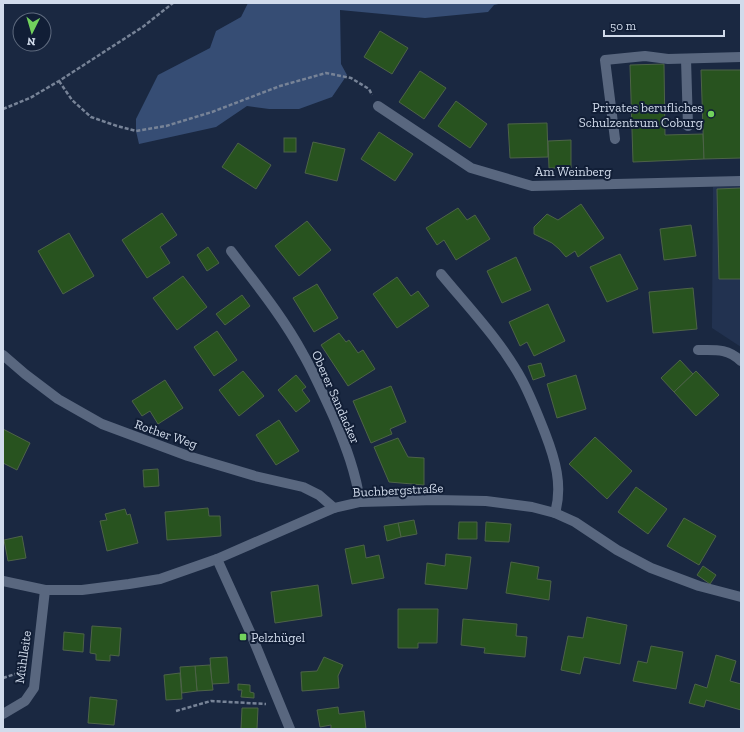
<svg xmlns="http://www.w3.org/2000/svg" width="744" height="732" font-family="'Zilla Slab',serif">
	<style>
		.built { fill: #223250 }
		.green { fill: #364d74 }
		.building { fill: #28531f; stroke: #4d6348 }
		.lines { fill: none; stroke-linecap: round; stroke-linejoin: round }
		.path { stroke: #778397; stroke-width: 2.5; stroke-dasharray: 4 2; stroke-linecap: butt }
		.minor { stroke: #59677f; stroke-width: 10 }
		.poi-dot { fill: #72d25d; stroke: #111e36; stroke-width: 1.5 }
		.labels { text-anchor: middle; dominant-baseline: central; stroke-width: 4; stroke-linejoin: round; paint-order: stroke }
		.poi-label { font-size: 13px; fill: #d1dbeb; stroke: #111e36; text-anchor: end }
		.street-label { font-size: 13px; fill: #d1dbeb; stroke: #111e36 }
	</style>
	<rect width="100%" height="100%" fill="#1a2841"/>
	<polygon class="built" points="741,186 741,347 712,328 713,187"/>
	<polygon class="green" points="248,3 503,3 494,5 488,12 425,18 340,10 341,64 347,75 332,97 299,109 269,109 247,106 216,127 139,144 136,131 136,119 158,75 210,48 216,31 241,17"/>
	<g class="building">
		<polygon points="380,31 408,48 392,74 364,57"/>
		<polygon points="664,64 665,135 703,134 704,159 633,162 630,65"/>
		<polygon points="701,70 741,70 741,158 704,159"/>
		<polygon points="420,71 446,88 424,119 399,102"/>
		<polygon points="456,101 487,124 470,148 438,126"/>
		<polygon points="547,123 548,157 510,158 508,124"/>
		<polygon points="379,132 413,154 395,181 361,159"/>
		<rect x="284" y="138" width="12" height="14"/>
		<polygon points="571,140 571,168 549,168 548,141"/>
		<polygon points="313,142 345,149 337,181 305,173"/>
		<polygon points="238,143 271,165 256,189 222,167"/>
		<polygon points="741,188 741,279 719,279 717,189"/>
		<polygon points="581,204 604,238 578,257 575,251 566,257 559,249 552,243 534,234 534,227 547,214 558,220"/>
		<polygon points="458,208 467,220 475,215 490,239 456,260 444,240 437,245 426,228"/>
		<polygon points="162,213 177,235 160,247 170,263 147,278 122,240"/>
		<polygon points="307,221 331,250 299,276 275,246"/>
		<polygon points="691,225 696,256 664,260 660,229"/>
		<polygon points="69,233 94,276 63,294 38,251"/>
		<polygon points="208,247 219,263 207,271 197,255"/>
		<polygon points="620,254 638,289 607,302 590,267"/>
		<polygon points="516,257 531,290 502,303 487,271"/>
		<polygon points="183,276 207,307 177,330 153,298"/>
		<polygon points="397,277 411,296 418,291 429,306 397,328 373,294"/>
		<polygon points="317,284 338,318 314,332 293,298"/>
		<polygon points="693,288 697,329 653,333 649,292"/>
		<polygon points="242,295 250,306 225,325 216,314"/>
		<polygon points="548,304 565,341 534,356 527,342 520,346 509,322"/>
		<polygon points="217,331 237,360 214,376 194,347"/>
		<polygon points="339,333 346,342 349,340 358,353 363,350 375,369 348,386 321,345"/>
		<polygon points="680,360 693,374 674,392 661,378"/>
		<polygon points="541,363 545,376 533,380 528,366"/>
		<polygon points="243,371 264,396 239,416 219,390"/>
		<polygon points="696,371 719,395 696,416 674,392"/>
		<polygon points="296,375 306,387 302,390 310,401 296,412 278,390"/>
		<polygon points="576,375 586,409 557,418 547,384"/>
		<polygon points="165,380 183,408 158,424 150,411 142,416 132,401"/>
		<polygon points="391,386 406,422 390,429 392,434 371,443 353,401"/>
		<polygon points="279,420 299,451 276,465 256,435"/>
		<polygon points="3,429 30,443 17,470 3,463"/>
		<polygon points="595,437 632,471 607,499 569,464"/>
		<polygon points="398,438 408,457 424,458 424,485 389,482 374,447"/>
		<polygon points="158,469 159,486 144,487 143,470"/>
		<polygon points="636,487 667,509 648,534 618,512"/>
		<polygon points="208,508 209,516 220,516 221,536 167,540 165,512"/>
		<polygon points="125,509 127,515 130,514 138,543 107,551 100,521 107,520 105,514"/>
		<polygon points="684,518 716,536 699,565 667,546"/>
		<polygon points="414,520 417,534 401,537 398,523"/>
		<polygon points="459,522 477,522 477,539 458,539"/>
		<polygon points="486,522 511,524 509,542 485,541"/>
		<polygon points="398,523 401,537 387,541 384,526"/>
		<polygon points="22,536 26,558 8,561 4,540"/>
		<polygon points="364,545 366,558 379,555 384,578 352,584 345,549"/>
		<polygon points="446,554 471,557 467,589 425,584 427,563 445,566"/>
		<polygon points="511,562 539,567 537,579 551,581 549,600 506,593"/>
		<polygon points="703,566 716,575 710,584 697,575"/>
		<polygon points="318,585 322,616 275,623 271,592"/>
		<polygon points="398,609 438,609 437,643 418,643 418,648 398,648"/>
		<polygon points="587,617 627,625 620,664 584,657 580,674 561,670 568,636 583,638"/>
		<polygon points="463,619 517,624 516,636 527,637 525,657 484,653 485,648 461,645"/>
		<polygon points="92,626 121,628 119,656 110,655 110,661 96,660 96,654 90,653"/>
		<polygon points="64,632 84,634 83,652 63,650"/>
		<polygon points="651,646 683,652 676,689 633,681 638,661 647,663"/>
		<polygon points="716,655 736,661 730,681 741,684 741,710 706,700 704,707 689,703 695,684 707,688"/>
		<polygon points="227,657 229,683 212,684 210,658"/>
		<polygon points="324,657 343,665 338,676 339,688 302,691 301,672 317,671"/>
		<polygon points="210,665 213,690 197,691 195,666"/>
		<polygon points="195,666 197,691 182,693 180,667"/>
		<polygon points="180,673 182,699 166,700 164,675"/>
		<polygon points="238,684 250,685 250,692 254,693 254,698 241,697 242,690 238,690"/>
		<polygon points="90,697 117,700 114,725 88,723"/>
		<polygon points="338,707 339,714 364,711 366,729 331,729 331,725 320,727 317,710"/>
		<polygon points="242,708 258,708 257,729 241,729"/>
	</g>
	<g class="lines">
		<g class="path">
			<polyline points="59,81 72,100 91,117 117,126 136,131 166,126 212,112 280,86 326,73 351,78 369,89 372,95"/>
			<polyline points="3,109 30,98 59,81 144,26 173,3"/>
			<polyline points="3,678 24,671"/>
			<polyline points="176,711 211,701 266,704"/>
		</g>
		<g class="minor">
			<polyline points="686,59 688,126"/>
			<polyline points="378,106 471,168 532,186 741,181"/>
			<polyline points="615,139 605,60 645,56 668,59 741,57"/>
			<path d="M 231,251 C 256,284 283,317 303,354 C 315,375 325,398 335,420 C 346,447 356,473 360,502"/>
			<path d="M 441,274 C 469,308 501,341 522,380 C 531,397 538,415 545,433 C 555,459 563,485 555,513"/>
			<path d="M 698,350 C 715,350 727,348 741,361"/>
			<polyline points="3,355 25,374 58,399 102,424 188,456 255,476 303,487 319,495 334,508"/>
			<polyline points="217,559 251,634 290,729"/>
			<polyline points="3,581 45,590 82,590 129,584 160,579 217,559 334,508 360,502 436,500 486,501 532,507 555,513 575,522 617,550 651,568 699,586 741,597"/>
			<polyline points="3,714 25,701 34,688 45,590"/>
		</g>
	</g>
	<g class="poi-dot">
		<circle cx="711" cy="114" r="4"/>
		<rect x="239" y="633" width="8" height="8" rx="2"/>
	</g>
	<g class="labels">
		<g class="poi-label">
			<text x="703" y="107">Privates berufliches<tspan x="703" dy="15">Schulzentrum Coburg</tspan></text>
			<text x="251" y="637" text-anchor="start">Pelzhügel</text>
		</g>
		<g class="street-label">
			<text x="573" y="171">Am Weinberg</text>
			<text transform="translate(336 397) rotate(66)">Oberer Sandacker</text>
			<text transform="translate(166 434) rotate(19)">Rother Weg</text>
			<text transform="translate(398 490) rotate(-3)">Buchbergstraße</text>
			<text transform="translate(23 657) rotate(-82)">Mühlleite</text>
		</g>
	</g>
	<rect width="744" height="732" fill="none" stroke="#d1dbeb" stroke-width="8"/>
	<g transform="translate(32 32) rotate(185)"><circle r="19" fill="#111e36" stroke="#5e6a7e"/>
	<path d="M0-3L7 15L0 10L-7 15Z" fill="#72d25d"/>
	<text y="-6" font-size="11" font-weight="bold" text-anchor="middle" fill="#d1dbeb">N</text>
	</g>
	<path d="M604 30v6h120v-6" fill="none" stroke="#d1dbeb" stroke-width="2"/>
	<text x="610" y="30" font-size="12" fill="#d1dbeb" stroke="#111e36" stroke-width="3" paint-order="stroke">50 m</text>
</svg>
